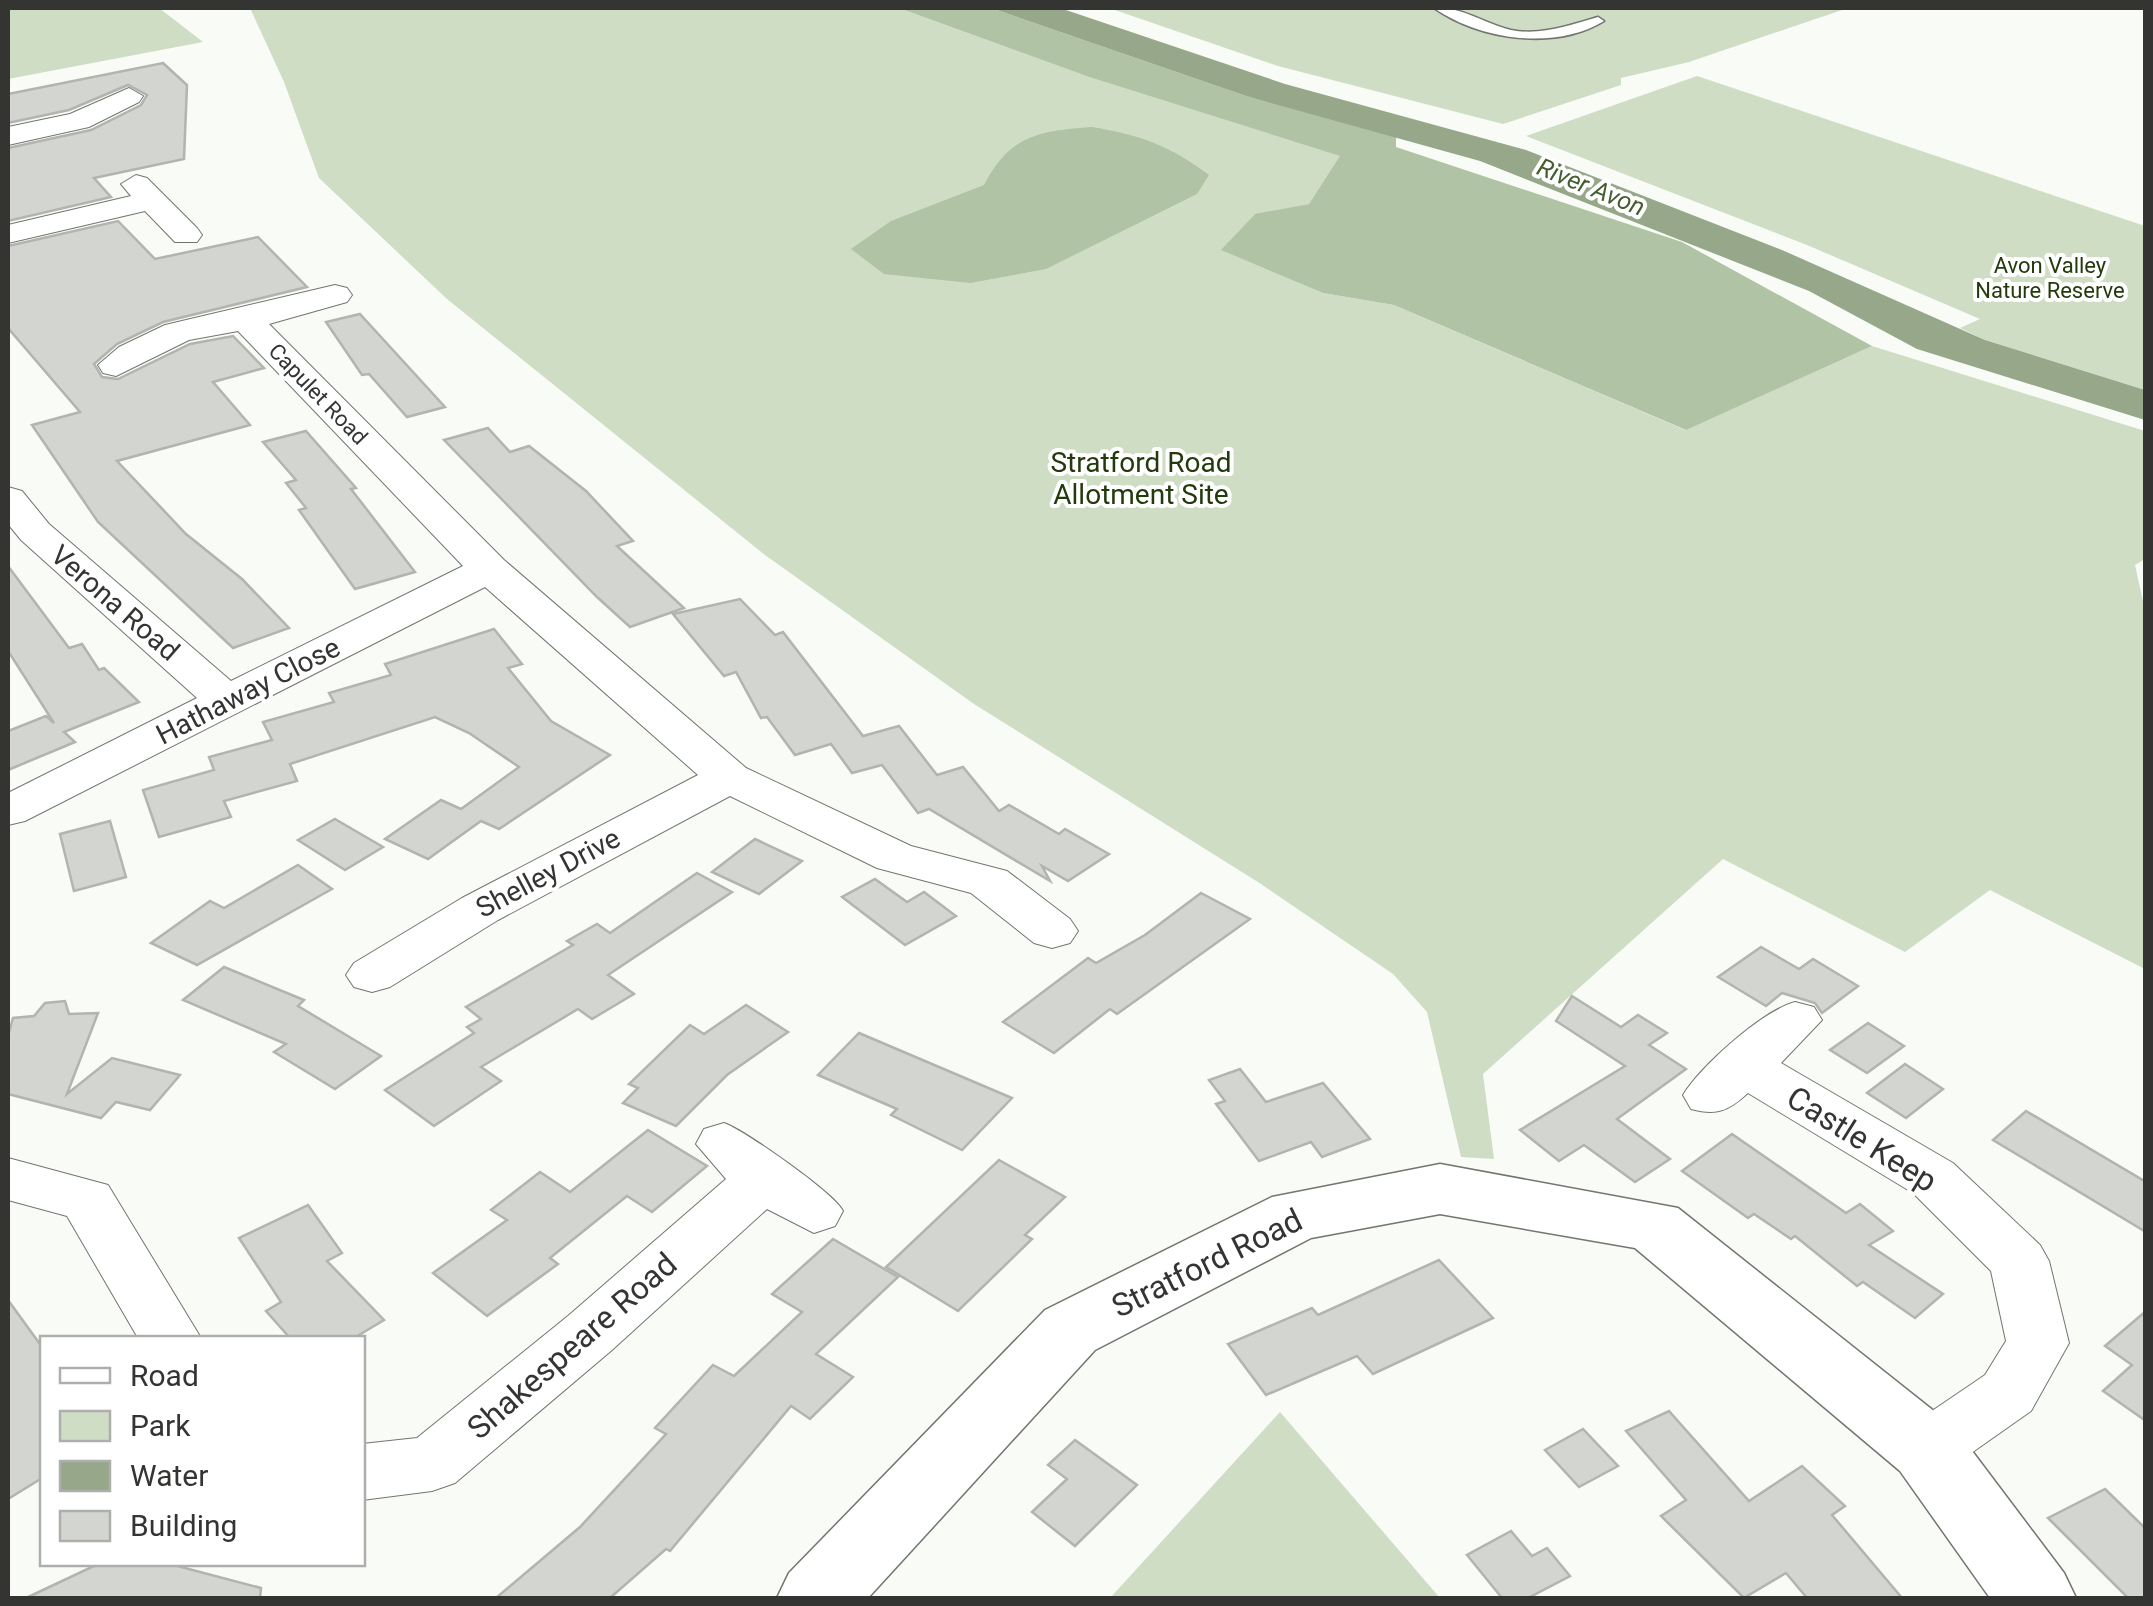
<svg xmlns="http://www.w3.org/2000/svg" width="2153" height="1606" font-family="Roboto,sans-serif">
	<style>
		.green { fill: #cfddc5 }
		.forest { fill: #b0c3a4 }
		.water { fill: #96a889 }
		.building { fill: #d2d5d0; stroke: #b1b4af; stroke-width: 2.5 }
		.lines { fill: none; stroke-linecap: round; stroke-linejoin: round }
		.service-casing { stroke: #727570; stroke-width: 3 }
		.minor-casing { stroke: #727570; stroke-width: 2 }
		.tertiary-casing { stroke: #727570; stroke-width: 3 }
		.service { fill: #fff; fill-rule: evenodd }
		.minor { fill: #fff; fill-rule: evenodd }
		.tertiary { fill: #fff; fill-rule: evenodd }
		.labels { text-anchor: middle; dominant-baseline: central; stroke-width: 8; stroke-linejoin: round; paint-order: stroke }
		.far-park-label { font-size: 22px; fill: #233b0c; stroke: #fff }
		.far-street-label { font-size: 22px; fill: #343533; stroke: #fff }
		.far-water-label { font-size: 25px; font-style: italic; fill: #445e2f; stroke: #fff }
		.park-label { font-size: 28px; fill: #233b0c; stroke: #fff }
		.street-label { font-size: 28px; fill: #343533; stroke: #fff }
		.near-street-label { font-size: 32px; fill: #343533; stroke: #fff }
	</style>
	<rect width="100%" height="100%" fill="#f8fbf6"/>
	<g class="green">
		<polygon points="8,8 159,8 203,42 8,79"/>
		<polygon points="250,8 899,8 1089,77 1341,156 1309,204 1254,215 1222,250 1323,293 1394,305 1685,430 1872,346 2145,431 2145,559 2135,565 2146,615 2145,969 1990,890 1905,952 1723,859 1483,1074 1494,1159 1461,1157 1427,1012 1393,974 1261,884 974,704 765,555 447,299 319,178 284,82"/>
		<polygon points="1109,8 1848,8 1689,62 1621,78 1621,85 1503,124 1278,66"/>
		<polygon points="1697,76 2145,226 2145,390 1985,340 1960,328 1980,319 1807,245 1526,136"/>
		<polygon points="1280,1412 1440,1598 1110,1598"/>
	</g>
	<g class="forest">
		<polygon points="899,8 991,8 1246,96 1396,135 1396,147 1682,242 1872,346 1686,430 1394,305 1323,293 1221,250 1255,214 1309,204 1340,156 1089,77"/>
		<path d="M 1091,127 C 1138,134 1171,146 1209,175 L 1197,194 L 1046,269 L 970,283 L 884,274 L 851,249 L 891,221 L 984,185 C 1010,135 1039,131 1091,127 Z"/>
	</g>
	<polygon class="water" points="991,8 1060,8 1285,84 1526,150 1782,250 1985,340 2145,390 2145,420 1917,349 1809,291 1480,161 1246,96"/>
	<g class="building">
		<polygon points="163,63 187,85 184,159 94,178 111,197 8,221 8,148 91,130 141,105 147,95 128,85 69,110 8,123 8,94"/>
		<polygon points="118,221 155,259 258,237 307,287 163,322 117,344 94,364 102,377 118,379 190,344 233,336 264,368 213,382 250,425 117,461 186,534 242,579 289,628 233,648 98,522 32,425 80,412 8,328 8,246"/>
		<polygon points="360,314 445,407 407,417 369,374 362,375 326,322"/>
		<polygon points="488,428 510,452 529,446 586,491 633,541 617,546 684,608 630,627 597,597 444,440"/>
		<polygon points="306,431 356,488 351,489 415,572 355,589 299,510 306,508 286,483 296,480 263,442"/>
		<polygon points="8,566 69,648 82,644 99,670 104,668 139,702 64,732 75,742 8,770 8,731 46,716 54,723 8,651"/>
		<polygon points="740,599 775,635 783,632 863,736 899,726 937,775 963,767 999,811 1009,805 1059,834 1065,829 1109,854 1068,881 1042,866 1050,881 929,809 918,813 882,765 852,773 831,744 795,755 767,717 761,718 736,672 724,676 673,614"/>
		<polygon points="494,629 522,664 508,668 551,721 610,755 499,829 481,821 428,859 385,839 441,800 461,809 519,767 469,733 435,717 290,764 297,781 224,801 231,817 159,837 143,790 214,770 209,757 272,740 263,722 334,702 329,693 391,675 385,664"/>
		<polygon points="335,819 383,847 345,870 298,840"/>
		<polygon points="110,821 126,877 74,891 60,834"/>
		<polygon points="755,839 802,861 759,894 712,872"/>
		<polygon points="298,865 332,889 197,965 151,943 210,901 224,908"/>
		<polygon points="697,873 732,892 608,975 634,994 592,1019 578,1009 481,1067 501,1081 434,1126 385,1090 474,1033 467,1027 481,1019 466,1007 573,945 567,941 597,924 610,933"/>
		<polygon points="875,879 907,902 924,892 956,916 905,945 842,897"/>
		<polygon points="1201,893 1250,919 1117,1014 1110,1009 1054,1053 1003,1022 1088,958 1096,963 1145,935"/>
		<polygon points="1761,947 1799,969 1813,959 1858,986 1822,1013 1815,1003 1782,993 1766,1006 1718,977"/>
		<polygon points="224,967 304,1000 298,1006 381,1056 335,1089 274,1052 286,1044 183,1000"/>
		<polygon points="1572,996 1621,1027 1638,1015 1667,1033 1649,1045 1686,1069 1617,1119 1670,1159 1635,1182 1584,1145 1559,1161 1520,1130 1625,1066 1556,1021"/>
		<polygon points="65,1001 69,1014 98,1013 67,1094 112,1058 180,1075 150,1110 116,1102 101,1118 8,1094 8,1036 13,1018 34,1016 45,1003"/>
		<polygon points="746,1005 788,1032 727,1075 676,1126 623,1103 638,1088 629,1084 690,1025 704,1034"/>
		<polygon points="1868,1023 1904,1046 1867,1073 1830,1050"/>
		<polygon points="859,1033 1012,1098 962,1150 891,1115 897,1109 818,1075"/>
		<polygon points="1905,1064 1943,1089 1906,1118 1867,1093"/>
		<polygon points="1240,1069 1266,1102 1323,1083 1370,1139 1322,1157 1311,1142 1259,1161 1216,1104 1225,1101 1209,1080"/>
		<polygon points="2026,1111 2146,1182 2146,1232 1993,1140"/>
		<polygon points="648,1130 707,1166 652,1212 627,1196 550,1258 558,1264 487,1316 433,1273 507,1220 491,1210 540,1172 570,1192"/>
		<polygon points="1732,1134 1846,1213 1860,1204 1893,1231 1869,1245 1943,1294 1915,1318 1863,1282 1857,1286 1795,1236 1791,1239 1754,1214 1748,1218 1682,1171"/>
		<polygon points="999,1160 1065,1197 1025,1235 1032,1239 958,1311 886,1267"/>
		<polygon points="308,1205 342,1253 327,1261 384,1320 354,1338 290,1338 266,1311 281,1302 239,1238"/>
		<polygon points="833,1239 898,1277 816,1354 853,1377 810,1419 791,1406 670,1551 666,1549 610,1598 496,1598 580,1527 666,1434 655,1428 713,1365 734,1376 802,1312 772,1294"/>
		<polygon points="1439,1260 1493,1318 1373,1374 1357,1356 1266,1395 1228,1344 1312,1308 1318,1315"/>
		<polygon points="8,1300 42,1347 42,1478 8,1499"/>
		<polygon points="2146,1311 2146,1421 2103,1391 2132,1365 2105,1346"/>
		<polygon points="1669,1411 1749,1501 1802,1466 1845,1506 1832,1515 1902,1598 1807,1598 1786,1573 1744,1598 1661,1516 1686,1500 1626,1431"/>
		<polygon points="1583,1429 1618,1466 1579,1487 1545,1450"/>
		<polygon points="1075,1440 1137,1485 1075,1546 1032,1512 1067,1479 1048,1465"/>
		<polygon points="2105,1489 2146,1529 2146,1598 2128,1598 2048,1518"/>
		<polygon points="1511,1531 1532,1556 1547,1548 1570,1576 1528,1598 1502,1598 1467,1555"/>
		<polygon points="98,1564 170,1564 261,1588 260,1598 26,1598"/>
	</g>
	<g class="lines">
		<g class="service-casing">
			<path id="service" d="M 1434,8 C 1461,6 1485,24 1511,30 C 1540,36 1570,25 1598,17 L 1604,21 C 1555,51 1480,40 1434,8 Z"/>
		</g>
		<g class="minor-casing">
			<g id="minor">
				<polygon points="129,88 143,96 139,102 89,127 8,145 8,127 70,114"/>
				<polygon points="136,175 147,178 197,228 202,235 197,242 175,242 145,211 8,243 8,225 131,196 121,184"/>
				<polygon points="335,285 347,288 352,295 347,302 269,324 504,560 746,768 911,846 1007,871 1070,919 1078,931 1070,943 1052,948 1034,943 971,893 877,868 730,796 498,920 390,987 372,992 354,987 346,975 354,963 462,898 698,775 485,587 25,821 8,825 8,793 197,698 21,540 8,524 8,487 22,491 49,524 231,681 463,566 238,331 189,340 116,376 103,373 98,365 119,347 165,325"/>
				<path d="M 1795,1002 L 1814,1007 L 1822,1020 L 1781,1063 L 1953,1163 L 2040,1245 L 2049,1261 L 2069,1343 L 2031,1411 L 1950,1468 L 1927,1476 L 1904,1468 L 1894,1449 L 1904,1430 L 1985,1375 L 2006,1341 L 1991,1271 L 1913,1193 L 1748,1093 C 1728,1111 1717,1116 1691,1109 L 1683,1095 C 1701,1066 1762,1011 1795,1002 Z"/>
				<path d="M 724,1123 C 744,1130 834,1193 843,1211 L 835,1226 L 814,1233 L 767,1209 L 612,1350 L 455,1483 L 432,1491 L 362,1500 L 362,1444 L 417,1438 L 568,1316 L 726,1179 L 696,1144 L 704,1129 Z"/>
				<polygon points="8,1158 108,1185 201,1338 138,1338 67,1216 8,1200"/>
			</g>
		</g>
		<g class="tertiary-casing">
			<polygon id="tertiary" points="1440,1164 1678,1208 1954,1427 2064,1573 2076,1598 1990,1598 1900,1471 1635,1248 1440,1214 1311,1238 1095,1350 868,1598 777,1598 789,1573 1045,1310 1272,1197"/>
		</g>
		<use href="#service" class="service"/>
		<use href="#minor" class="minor"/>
		<use href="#tertiary" class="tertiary"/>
	</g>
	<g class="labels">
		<g class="far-park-label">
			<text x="2050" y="265">Avon Valley<tspan x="2050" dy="25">Nature Reserve</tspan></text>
		</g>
		<g class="far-street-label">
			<text transform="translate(318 394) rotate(46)">Capulet Road</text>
		</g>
		<g class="far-water-label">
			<text transform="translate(1591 187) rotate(22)">River Avon</text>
		</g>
		<g class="park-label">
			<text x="1141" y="462">Stratford Road<tspan x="1141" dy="32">Allotment Site</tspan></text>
		</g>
		<g class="street-label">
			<text transform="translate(115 603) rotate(41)">Verona Road</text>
			<text transform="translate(248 691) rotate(-27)">Hathaway Close</text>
			<text transform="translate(548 873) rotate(-28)">Shelley Drive</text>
		</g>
		<g class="near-street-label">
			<text transform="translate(1862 1139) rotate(32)">Castle Keep</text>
			<text transform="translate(1207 1263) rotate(-26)">Stratford Road</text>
			<text transform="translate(572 1346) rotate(-41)">Shakespeare Road</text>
		</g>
	</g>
	<rect width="2153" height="1606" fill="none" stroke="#343533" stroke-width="20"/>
	<rect x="40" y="1336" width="325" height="230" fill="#ffffff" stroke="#aeaead" stroke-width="2.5"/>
	<rect x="60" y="1368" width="50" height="15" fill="#ffffff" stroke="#aeaead" stroke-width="2.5"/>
	<text x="130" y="1386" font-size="30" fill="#343533">Road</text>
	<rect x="60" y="1411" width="50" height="30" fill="#cfddc5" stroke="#aeaead" stroke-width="2.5"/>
	<text x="130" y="1436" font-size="30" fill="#343533">Park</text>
	<rect x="60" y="1461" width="50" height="30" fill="#96a889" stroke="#aeaead" stroke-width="2.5"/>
	<text x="130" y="1486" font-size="30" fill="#343533">Water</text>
	<rect x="60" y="1511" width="50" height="30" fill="#d2d5d0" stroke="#aeaead" stroke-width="2.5"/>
	<text x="130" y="1536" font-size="30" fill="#343533">Building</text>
</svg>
